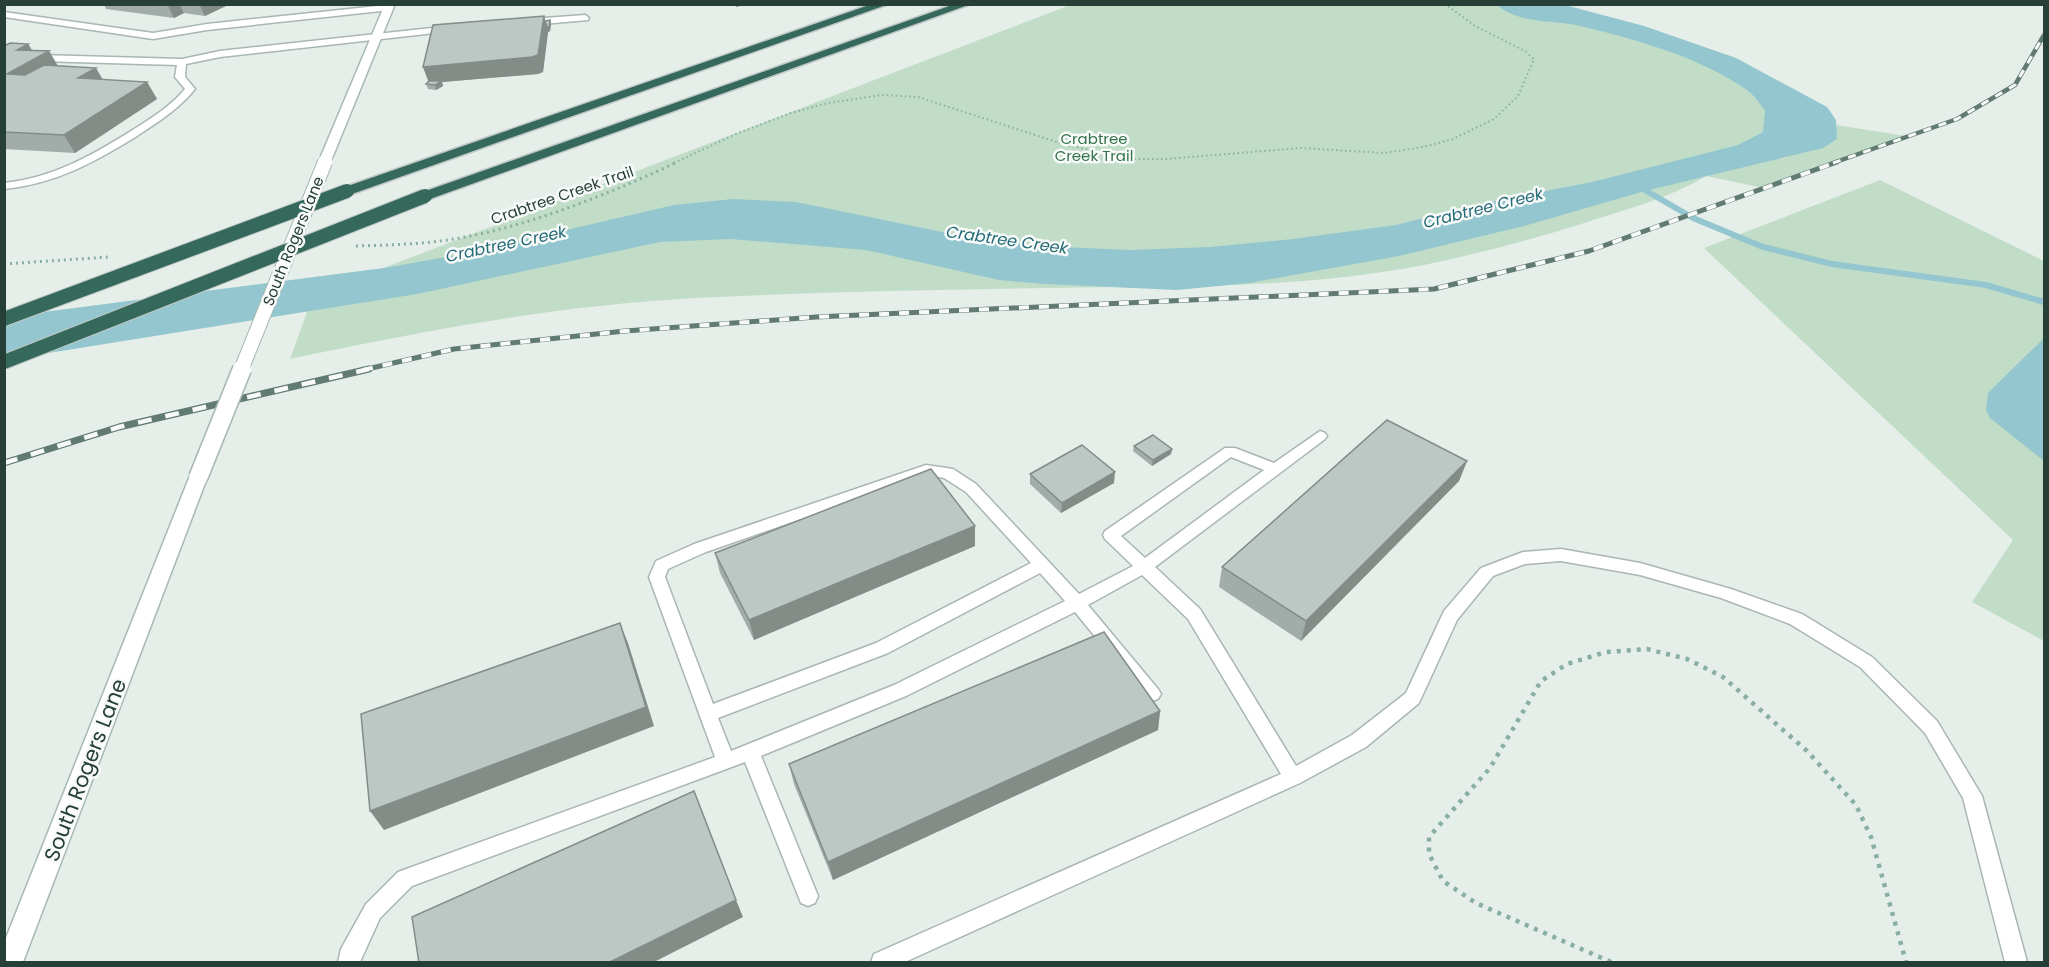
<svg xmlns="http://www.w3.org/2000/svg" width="2049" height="967" font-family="Poppins,sans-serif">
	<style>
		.green { fill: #c1ddc8 }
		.water { fill: #93c6ce }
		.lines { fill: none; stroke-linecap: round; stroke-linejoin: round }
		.stream { stroke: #93c6ce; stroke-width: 6 }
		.lane-casing { stroke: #a9b6b1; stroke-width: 3 }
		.secondary-casing { stroke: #a5b9b1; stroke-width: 3 }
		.highway-casing { stroke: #c2c9c7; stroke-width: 3 }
		.path-far2 { stroke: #89afa2; stroke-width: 2; stroke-dasharray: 1.5 3; stroke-linecap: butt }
		.path-far1 { stroke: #89afa2; stroke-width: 3; stroke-dasharray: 2 4; stroke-linecap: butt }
		.path { stroke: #89afa2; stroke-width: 4.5; stroke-dasharray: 4 6; stroke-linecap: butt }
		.lane { fill: #fff; fill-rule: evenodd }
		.secondary { fill: #fff; fill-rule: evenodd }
		.highway { fill: #34695c; fill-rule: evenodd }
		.rail-far2-casing { stroke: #617a72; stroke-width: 4.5 }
		.rail-far1-casing { stroke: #617a72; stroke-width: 5 }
		.rail-casing { stroke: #617a72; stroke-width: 7 }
		.rail-far2 { stroke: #f7faf8; stroke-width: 3; stroke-dasharray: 8; stroke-linecap: butt }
		.rail-far1 { stroke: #f7faf8; stroke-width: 4; stroke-dasharray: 10; stroke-linecap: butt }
		.rail { stroke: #f7faf8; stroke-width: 4.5; stroke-dasharray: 14; stroke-linecap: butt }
		.secondary-bridge-far2-casing { stroke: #a5b9b1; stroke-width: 13; stroke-linecap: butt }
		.secondary-bridge-far1-casing { stroke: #a5b9b1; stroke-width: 16; stroke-linecap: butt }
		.secondary-bridge-casing { stroke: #a5b9b1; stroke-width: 21; stroke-linecap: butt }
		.highway-bridge-casing { stroke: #c2c9c7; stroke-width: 16; stroke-linecap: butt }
		.secondary-bridge-far2 { stroke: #fff; stroke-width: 11 }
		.secondary-bridge-far1 { stroke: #fff; stroke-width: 14 }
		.secondary-bridge { stroke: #fff; stroke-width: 18 }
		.highway-bridge { stroke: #34695c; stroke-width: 14 }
		.wall { fill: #a2aca8 }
		.shaded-wall { fill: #848c88 }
		.building { fill: #bcc8c3; stroke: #848c88; stroke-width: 1.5 }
		.labels { text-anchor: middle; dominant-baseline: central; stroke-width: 5; stroke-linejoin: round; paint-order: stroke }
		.far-park-label { font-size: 15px; fill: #33734a; stroke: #f7faf8 }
		.far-street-label { font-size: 15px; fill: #263f37; stroke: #f7faf8 }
		.far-water-label { font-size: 16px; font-style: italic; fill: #246b77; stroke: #f7faf8 }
		.near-street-label { font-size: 21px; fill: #263f37; stroke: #f7faf8 }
	</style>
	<rect width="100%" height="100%" fill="#e6eeea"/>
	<g class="green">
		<path d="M 1070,5 L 1541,5 L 1684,48 L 1804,120 L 1906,136 L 1768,189 L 1706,176 C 1668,199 1620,211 1578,225 C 1527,241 1476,254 1424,265 C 1302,289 1174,286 1050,288 C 932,290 814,292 696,298 C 560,305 423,331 290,359 L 313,295 Z"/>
		<polygon points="1880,180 2044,261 2044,641 1972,602 2013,540 1704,248"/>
	</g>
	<g class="water">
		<path d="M 1497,5 L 1565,5 L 1644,26 L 1736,58 L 1827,107 L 1836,120 L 1837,139 L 1823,148 L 1645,191 L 1524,226 L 1399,256 L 1249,283 L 1177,290 L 1045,284 L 999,280 L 866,250 L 730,239 L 660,242 L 417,294 L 5,360 L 5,317 L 384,268 L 463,254 L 674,205 L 733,199 L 796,202 L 962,236 L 1041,246 L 1129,250 L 1210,247 L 1293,239 L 1396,225 L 1485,203 L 1592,182 L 1738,145 L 1763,132 L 1765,111 C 1760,104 1754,95 1747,90 C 1700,57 1632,38 1576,25 C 1550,20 1517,23 1497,5 Z"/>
		<polygon points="2044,338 2044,461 1990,418 1986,410 1988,393"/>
	</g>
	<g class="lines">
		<polyline class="stream" points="1638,186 1693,218 1763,247 1832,264 1986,285 2044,302"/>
		<g class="lane-casing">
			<g id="lane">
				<polygon points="387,5 391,8 390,10 207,30 153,39 4,17 4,12 153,33 207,24"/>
				<polygon points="585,15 589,18 588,20 531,25 527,22 531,19"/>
				<path d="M 450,26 L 453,27 L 453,31 L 220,57 L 186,64 L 185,77 L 195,89 C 179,109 158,122 137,136 C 95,162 55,184 4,189 L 4,183 C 52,178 91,156 131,131 C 150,119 170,107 185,89 L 175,77 L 177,65 L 4,60 L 4,54 L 182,59 L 220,51 Z"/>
				<path d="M 1320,431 L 1325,433 L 1327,436 L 1325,439 L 1155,567 L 1200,609 L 1296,766 L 1352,735 L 1406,693 L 1444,611 L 1481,568 L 1523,552 L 1561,549 L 1640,563 L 1731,589 L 1802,614 L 1872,657 L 1937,721 L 1982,796 L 2027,962 L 2005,962 L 1963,798 L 1925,733 L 1860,667 L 1790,624 L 1721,598 L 1640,575 L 1561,561 L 1525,564 L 1493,576 L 1457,620 L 1419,703 L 1366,747 L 1300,783 L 905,962 L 871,962 L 874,954 L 1281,774 L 1188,619 L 1142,575 L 1088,605 L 1158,689 L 1161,694 L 1158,699 L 1152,701 L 1146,699 L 1075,612 L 906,696 L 761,756 L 818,896 L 815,903 L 808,906 L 801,903 L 745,762 L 412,886 L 380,918 L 360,962 L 338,962 L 341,949 L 366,904 L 398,872 L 715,757 L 649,577 L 656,561 L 694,544 L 926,465 L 953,469 L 976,484 L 1079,594 L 1133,566 L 1105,539 L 1103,535 L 1105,531 L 1225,448 L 1235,448 L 1274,463 ZM 1231,457 L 1264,470 L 1145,558 L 1121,536 ZM 927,475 L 944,478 L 966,492 L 1031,563 L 876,643 L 713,704 L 665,577 L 668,569 L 706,552 ZM 1040,573 L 1065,601 L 894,685 L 731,751 L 718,718 L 888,653 Z"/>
			</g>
		</g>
		<g class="secondary-casing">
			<g id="secondary">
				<polygon points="385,4 395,4 333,156 331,159 323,159 321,156"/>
				<polygon points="198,472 204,474 207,478 23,962 4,962 4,943 189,478 192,474"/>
			</g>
		</g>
		<g class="highway-casing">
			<g id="highway">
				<polygon points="872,4 889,4 352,194 347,195 340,191 342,188"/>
				<polygon points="955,4 971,4 430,199 425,200 418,196 420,193"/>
			</g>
		</g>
		<polyline class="path-far2" points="674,163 736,134 791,113 828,103 882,95 918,97 1066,145 1131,159 1166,159 1301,148 1384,153 1423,147 1453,139 1494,119 1518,96 1534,59 1525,51 1475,26 1445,4"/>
		<g class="path-far1">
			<path d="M 356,246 C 394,245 432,244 470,236 C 537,223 616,191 677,162"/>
			<polyline points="4,264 109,257"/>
		</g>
		<polyline class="path" points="1611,962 1476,903 1443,881 1429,854 1429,837 1490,768 1541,681 1567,664 1606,652 1647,649 1687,659 1723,677 1807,751 1856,805 1871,837 1906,962"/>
		<use href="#lane" class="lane"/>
		<use href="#secondary" class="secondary"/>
		<use href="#highway" class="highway"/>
		<g class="rail-far2-casing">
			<polyline id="rail-far2" points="1833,163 1957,119 2015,85 2044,35"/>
		</g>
		<g class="rail-far1-casing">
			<polyline id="rail-far1" points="363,370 454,349 625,331 816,317 1434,289 1589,251 1837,162"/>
		</g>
		<g class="rail-casing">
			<polyline id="rail" points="4,463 119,427 369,369"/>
		</g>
		<use href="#rail-far2" class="rail-far2"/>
		<use href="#rail-far1" class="rail-far1"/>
		<use href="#rail" class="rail"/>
		<g class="secondary-bridge-far2-casing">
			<polyline id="secondary-bridge-far2" points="324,163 327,156"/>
		</g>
		<g class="secondary-bridge-far1-casing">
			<polyline id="secondary-bridge-far1" points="241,370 325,162"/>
		</g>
		<g class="secondary-bridge-casing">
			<polyline id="secondary-bridge" points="198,478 242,369"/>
		</g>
		<g class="highway-bridge-casing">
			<g id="highway-bridge">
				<polyline points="4,319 347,191"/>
				<polyline points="4,362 425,196"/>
			</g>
		</g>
		<use href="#secondary-bridge-far2" class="secondary-bridge-far2"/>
		<use href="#secondary-bridge-far1" class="secondary-bridge-far1"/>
		<use href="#secondary-bridge" class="secondary-bridge"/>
		<use href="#highway-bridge" class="highway-bridge"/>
	</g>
	<g class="wall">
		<polygon points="101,4 230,4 205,16 184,13 174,18 106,9 105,6"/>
		<polygon points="544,16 545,21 550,20 551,25 550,31 548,32 543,72 538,74 442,82 443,86 436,90 428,89 426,84 429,82 423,67"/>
		<polygon points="28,44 32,50 49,51 58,66 103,80 147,82 157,99 75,153 4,149 4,46"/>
		<polygon points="1134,446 1172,449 1171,454 1152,466 1133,451"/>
		<polygon points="1467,461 1459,481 1301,641 1219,587 1222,567"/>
		<polygon points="1030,474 1114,483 1061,513 1030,484"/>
		<polygon points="975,526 975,546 754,640 720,573 715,553"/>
		<polygon points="1160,711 1158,730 833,880 794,784 789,764"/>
	</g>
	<g class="shaded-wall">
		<polygon points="167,4 179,4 184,13 174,18"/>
		<polygon points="199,4 230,4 205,16"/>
		<polygon points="735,4 748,4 736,7"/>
		<polygon points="544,16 547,27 550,20 551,25 550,31 548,32 543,72 538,74 442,82 443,86 436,90 435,85 429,83 423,67"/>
		<polygon points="28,44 36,58 49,51 59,68 18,91 7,74 17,50"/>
		<polygon points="96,68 106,85 78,78"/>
		<polygon points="147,82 157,99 75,153 64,135"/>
		<polygon points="1172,449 1171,454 1152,466 1153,460"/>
		<polygon points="1467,461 1459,481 1301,641 1306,621"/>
		<polygon points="1115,472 1114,483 1061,513 1062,503"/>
		<polygon points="975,526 975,546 754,640 749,620"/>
		<polygon points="620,623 628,643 654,726 384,830 370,811"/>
		<polygon points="1160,711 1158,730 833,880 828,862"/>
		<polygon points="736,900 743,917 652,963 608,963"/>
	</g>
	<g class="building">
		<polygon points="544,16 538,55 532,57 423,67 433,25"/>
		<polygon points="550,20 549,27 547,27 545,21"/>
		<polygon points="10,43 28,44 17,50 49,51 7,74 25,75 44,65 96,68 78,78 147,82 64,135 4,132 4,46"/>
		<polygon points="429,81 442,81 435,85 426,84"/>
		<polygon points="1387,420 1467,461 1306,621 1222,567"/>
		<polygon points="1153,435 1172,449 1153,460 1134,446"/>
		<polygon points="1082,445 1115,472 1062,503 1030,474"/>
		<polygon points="931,469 975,526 749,620 715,553"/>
		<polygon points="620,623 646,707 370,811 361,714"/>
		<polygon points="1104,632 1160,711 828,862 789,764"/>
		<polygon points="694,791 736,900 608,963 419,963 412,917"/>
	</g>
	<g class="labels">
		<g class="far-park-label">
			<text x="1094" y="138">Crabtree<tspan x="1094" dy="17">Creek Trail</tspan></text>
		</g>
		<g class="far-street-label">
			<text transform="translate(562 195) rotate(-19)">Crabtree Creek Trail</text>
			<text transform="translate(293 241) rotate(-68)">South Rogers Lane</text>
		</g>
		<g class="far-water-label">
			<text transform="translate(1483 208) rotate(-14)">Crabtree Creek</text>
			<text transform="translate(1007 240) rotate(8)">Crabtree Creek</text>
			<text transform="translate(506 244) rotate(-12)">Crabtree Creek</text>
		</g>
		<g class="near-street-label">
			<text transform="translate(85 770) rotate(-69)">South Rogers Lane</text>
		</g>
	</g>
	<rect width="2049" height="967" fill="none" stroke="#263f37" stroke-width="12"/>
</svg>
